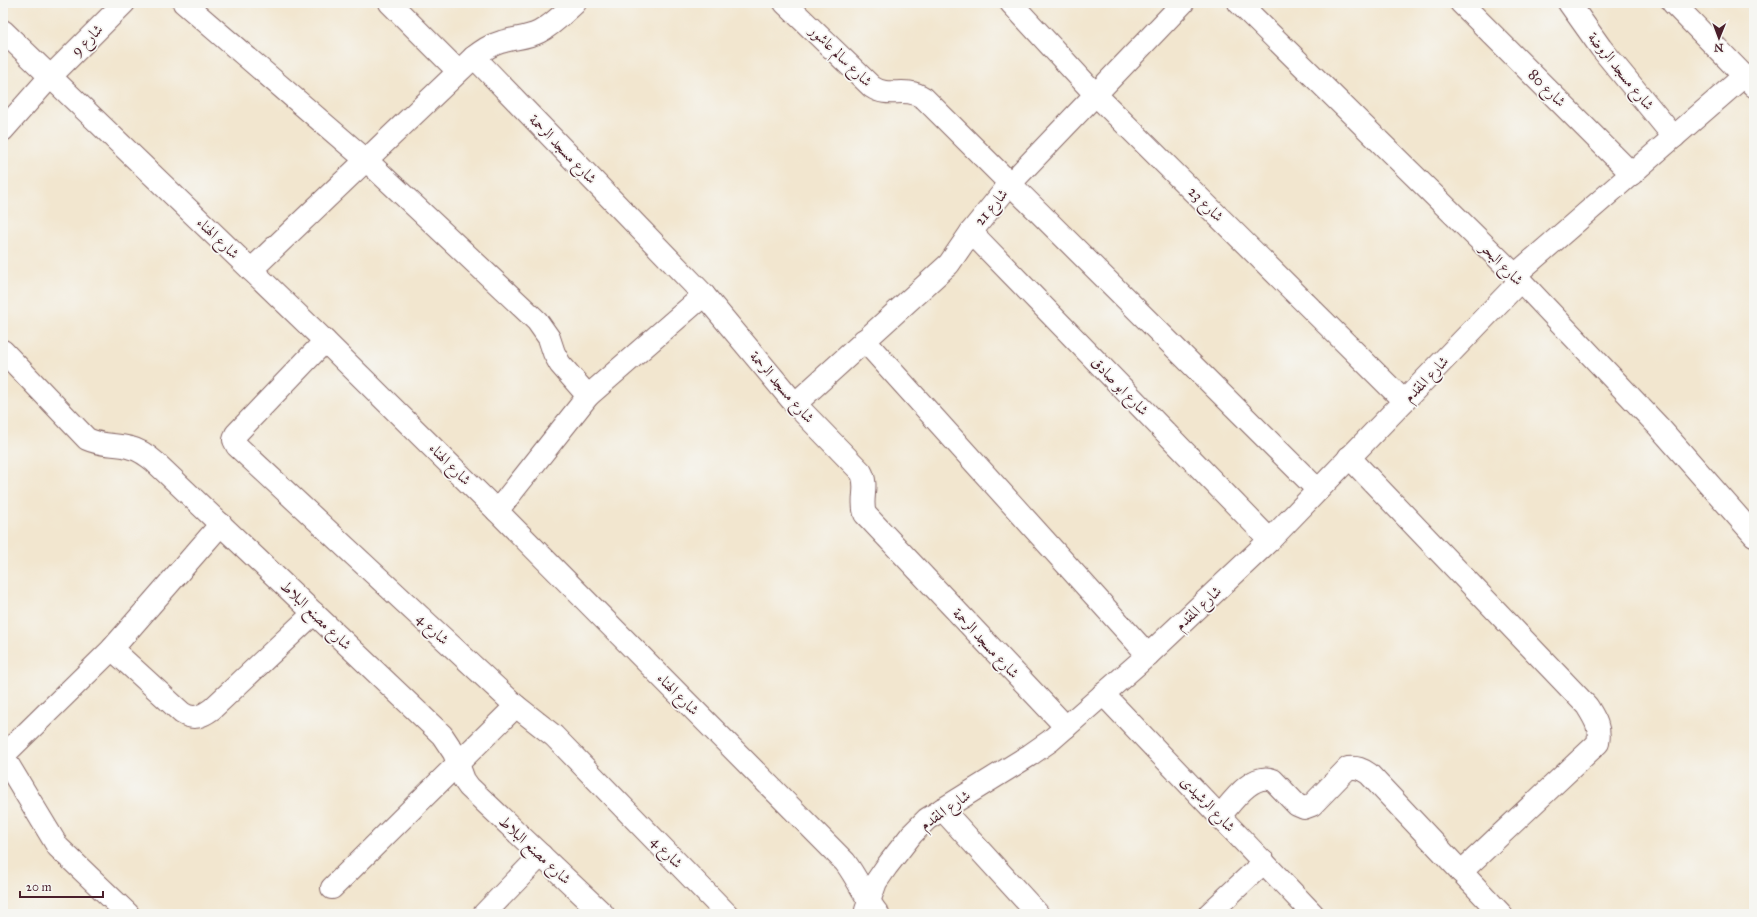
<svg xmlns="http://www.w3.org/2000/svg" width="1757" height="917" font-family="'IM FELL Great Primer',Amiri,serif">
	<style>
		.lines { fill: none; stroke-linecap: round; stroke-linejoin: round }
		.minor-casing { stroke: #856564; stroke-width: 24 }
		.minor { stroke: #fff; stroke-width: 22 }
		.labels { text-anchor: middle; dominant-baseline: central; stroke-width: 3.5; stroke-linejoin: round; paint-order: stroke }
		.street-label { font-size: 15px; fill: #4a1f2b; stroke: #f6f6f2 }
	</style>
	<rect width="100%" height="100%" fill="#f6f6f2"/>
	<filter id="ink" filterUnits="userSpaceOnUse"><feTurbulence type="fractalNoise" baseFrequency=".025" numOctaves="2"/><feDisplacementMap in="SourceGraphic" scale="8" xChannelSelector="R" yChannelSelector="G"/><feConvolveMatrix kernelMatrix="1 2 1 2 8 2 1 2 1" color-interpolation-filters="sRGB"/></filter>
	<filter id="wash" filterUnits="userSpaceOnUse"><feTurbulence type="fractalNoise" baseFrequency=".012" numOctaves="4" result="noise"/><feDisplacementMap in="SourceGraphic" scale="16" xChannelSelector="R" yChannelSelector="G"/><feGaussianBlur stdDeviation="0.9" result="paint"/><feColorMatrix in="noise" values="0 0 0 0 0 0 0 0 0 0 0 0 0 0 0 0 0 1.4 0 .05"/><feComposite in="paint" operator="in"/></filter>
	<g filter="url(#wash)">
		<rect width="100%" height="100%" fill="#f2e6cf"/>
	</g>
	<g filter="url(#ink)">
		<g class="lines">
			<g class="minor-casing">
				<g id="minor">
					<polyline points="184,3 366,160 537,321 549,338 554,353 560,364 588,396"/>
					<polyline points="390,3 458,71"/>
					<path d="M 785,3 L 872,87 C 890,99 903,85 924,98 L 1318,490"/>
					<polyline points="1011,3 1096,95 1404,401"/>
					<polyline points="1239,3 1515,275 1659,427 1754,535"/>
					<polyline points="1461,3 1632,174"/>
					<polyline points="1569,3 1601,48 1674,137"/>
					<polyline points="1673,3 1754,86"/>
					<path d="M 3,31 L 325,341 L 497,511 L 845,862 C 858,879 865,898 878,914"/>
					<path d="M 474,57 L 704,295 L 795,404 L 861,472 C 869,486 860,499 865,514 L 1066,727"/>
					<polyline points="3,130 50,77 124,3"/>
					<polyline points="971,232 1270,540"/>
					<path d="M 251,270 L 474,57 C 482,51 490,45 501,42 C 514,38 527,38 539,32 C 553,25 564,13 575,3"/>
					<polyline points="1515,275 1744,76"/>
					<polyline points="864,340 1148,655"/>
					<polyline points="325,341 236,434 234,440 237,446 516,706 554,736 727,914"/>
					<path d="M 3,351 L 87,439 C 105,447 115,443 131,448 C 140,450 148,456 155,462 L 442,735 L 454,753 L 464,780 L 469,787 L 603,914"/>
					<polyline points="795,404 949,264 971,232 1009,185 1183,3"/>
					<path d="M 1349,457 L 1587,706 C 1595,719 1601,728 1598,743 L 1461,872"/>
					<polyline points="497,511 588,396 704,295"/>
					<path d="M 112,649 L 182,713 C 193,720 201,717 212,709 L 314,613"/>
					<polyline points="1103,694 1313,914"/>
					<polyline points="3,756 112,649 221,524"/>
					<polyline points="3,756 58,847 128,914"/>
					<polyline points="942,809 1038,914"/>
					<path d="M 1220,816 C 1232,802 1252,772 1273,780 L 1297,805 L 1304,808 L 1312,805 L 1348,768 C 1357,767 1362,769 1369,774 L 1501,914"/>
					<polyline points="332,888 516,706"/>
					<polyline points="866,910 876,882 887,866 912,834 927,819 1030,755 1050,741 1148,655 1270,540 1520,281"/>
					<polyline points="484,914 541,855"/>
					<polyline points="1209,914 1264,862"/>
				</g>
			</g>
			<use href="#minor" class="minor"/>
		</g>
	</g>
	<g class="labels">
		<g class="street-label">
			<text transform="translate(87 40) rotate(-45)">شارع 9</text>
			<text transform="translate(841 56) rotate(44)">شارع سالم عاشور</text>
			<text transform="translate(1621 71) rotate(51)">شارع مسجد الروضة</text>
			<text transform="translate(1547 88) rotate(45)">شارع 80</text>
			<text transform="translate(563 149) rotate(46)">شارع مسجد الرحمة</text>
			<text transform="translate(1206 204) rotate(45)">شارع 23</text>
			<text transform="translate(991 207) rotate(-50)">شارع 21</text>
			<text transform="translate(218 238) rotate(44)">شارع الهناء</text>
			<text transform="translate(1502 264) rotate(45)">شارع البحر</text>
			<text transform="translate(1426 379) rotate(-46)">شارع المقدم</text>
			<text transform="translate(1120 386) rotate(46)">شارع ابو صادق</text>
			<text transform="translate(782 387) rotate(49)">شارع مسجد الرحمة</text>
			<text transform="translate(450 464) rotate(45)">شارع الهناء</text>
			<text transform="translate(1198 608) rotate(-43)">شارع المقدم</text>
			<text transform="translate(316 615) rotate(44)">شارع مصنع البلاط</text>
			<text transform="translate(433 629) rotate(43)">شارع 4</text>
			<text transform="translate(986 643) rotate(47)">شارع مسجد الرحمة</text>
			<text transform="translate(678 694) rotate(45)">شارع الهناء</text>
			<text transform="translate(1208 804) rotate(46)">شارع الرشيدى</text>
			<text transform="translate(945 810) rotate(-35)">شارع المقدم</text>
			<text transform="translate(535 850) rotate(43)">شارع مصنع البلاط</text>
			<text transform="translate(667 852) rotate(46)">شارع 4</text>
		</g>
	</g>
	<rect width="1757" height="917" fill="none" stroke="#f6f6f2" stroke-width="16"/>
	<g transform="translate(1719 38) rotate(181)" stroke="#f6f6f2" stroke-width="3" paint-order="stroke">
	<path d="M0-3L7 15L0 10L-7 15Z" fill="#4a1f2b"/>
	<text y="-6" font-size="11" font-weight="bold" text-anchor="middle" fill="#4a1f2b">N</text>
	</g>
	<path d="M20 891v6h83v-6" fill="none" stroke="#4a1f2b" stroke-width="2"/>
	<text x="26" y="891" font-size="12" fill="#4a1f2b" stroke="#f6f6f2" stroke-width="3" paint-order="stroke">20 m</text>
</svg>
